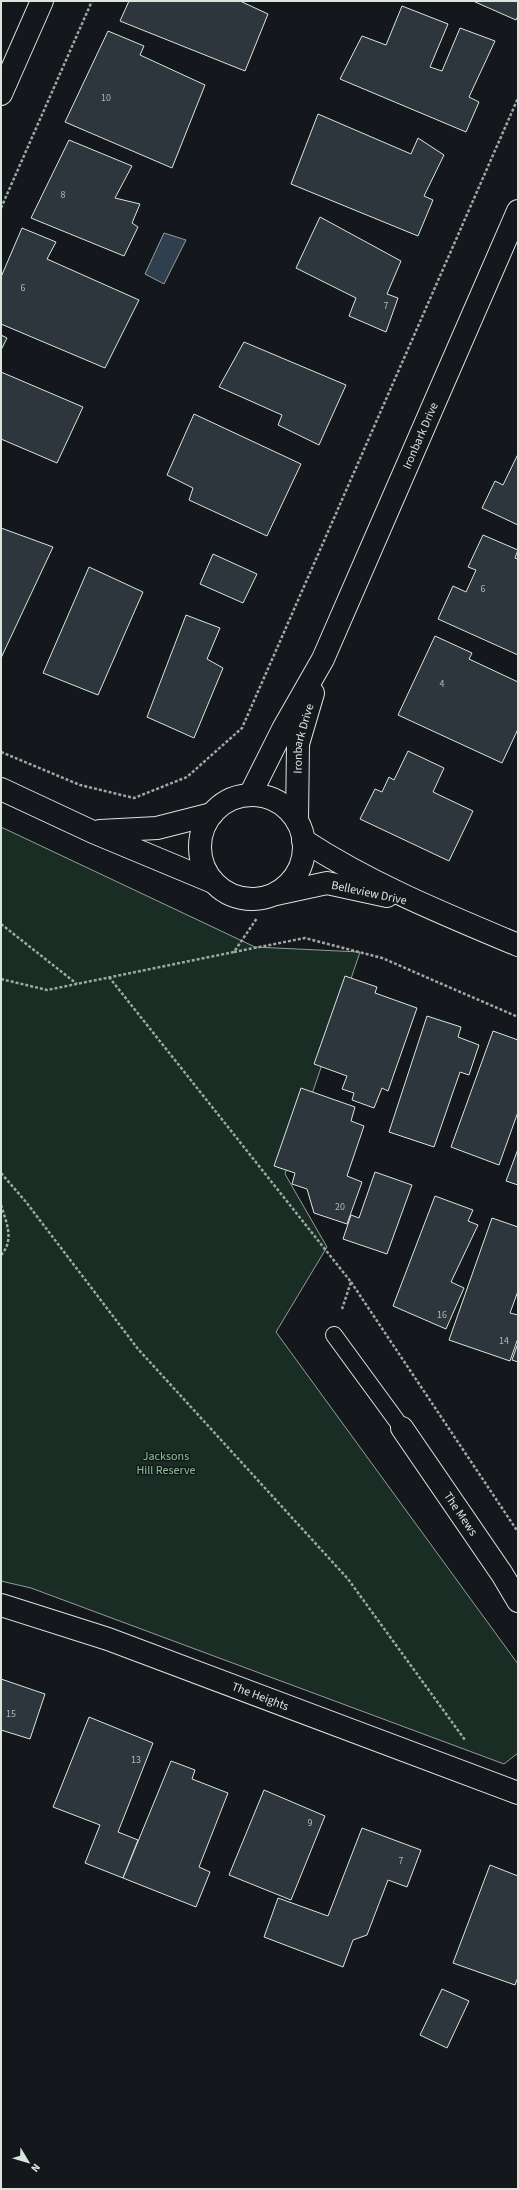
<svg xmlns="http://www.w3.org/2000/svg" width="519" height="2190" font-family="'Source Sans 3',sans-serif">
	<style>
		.green { fill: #1a2d24; stroke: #939e99 }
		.water { fill: #2f3f4d; stroke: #939e99 }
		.building { fill: #2c363c; stroke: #d8e6dc }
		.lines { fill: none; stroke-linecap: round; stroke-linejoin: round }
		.lane-casing { stroke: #d8e6dc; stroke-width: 18 }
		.street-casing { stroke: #d8e6dc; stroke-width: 24 }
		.path { stroke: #9da8a2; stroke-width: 2.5; stroke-dasharray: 3 2; stroke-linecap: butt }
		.lane { stroke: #14181c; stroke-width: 16 }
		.street { stroke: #14181c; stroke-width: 22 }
		.labels { text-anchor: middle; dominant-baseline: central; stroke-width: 3; stroke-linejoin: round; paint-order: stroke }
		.number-label { font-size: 10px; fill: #adbab4 }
		.street-label { font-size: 12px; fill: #d8e6dc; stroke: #14181c }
		.park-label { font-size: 12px; fill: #8ac095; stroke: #14181c }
	</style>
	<rect width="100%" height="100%" fill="#14181c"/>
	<polygon class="green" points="1,827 255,947 360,952 285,1174 327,1247 276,1332 518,1664 518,1753 504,1764 31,1588 1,1581"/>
	<polygon class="water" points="164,233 186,240 164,284 145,274"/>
	<g class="building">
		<polygon points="129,1 240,1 268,14 245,71 120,21"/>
		<polygon points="473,1 518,1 518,16 516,20"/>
		<polygon points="402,6 448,24 430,67 442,71 460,28 495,41 469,97 479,102 466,132 340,79 362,36 386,45"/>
		<polygon points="108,31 144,46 140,55 205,85 172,168 65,122"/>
		<polygon points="318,114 411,154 418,138 444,155 424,196 433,200 418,236 291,184"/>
		<polygon points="69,140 132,166 115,198 140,204 132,223 138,227 124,256 31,218"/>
		<polygon points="320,217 401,261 387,294 398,298 386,332 349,316 356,298 296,268"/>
		<polygon points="22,228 56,242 47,259 139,300 105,368 1,324 1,277"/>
		<polygon points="1,335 7,338 1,350"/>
		<polygon points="244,342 346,385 319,445 278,425 282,415 219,387"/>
		<polygon points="1,372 83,407 57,463 1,439"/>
		<polygon points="194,414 301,464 267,536 189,500 193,488 167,475"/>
		<polygon points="518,454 518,525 482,508 495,481 503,485"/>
		<polygon points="1,528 53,547 1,658"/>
		<polygon points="483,535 518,550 515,558 518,559 518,655 438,619 453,586 466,592 476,570 468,567"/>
		<polygon points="213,554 257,574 243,603 200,584"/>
		<polygon points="89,567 143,592 98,695 43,673"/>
		<polygon points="186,615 220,628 207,659 223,668 194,738 147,717"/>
		<polygon points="435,636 472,653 469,659 518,682 518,729 502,763 398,715"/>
		<polygon points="408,751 444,768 433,792 473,811 449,861 360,819 375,789 382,792 389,777 394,780"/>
		<polygon points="345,976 377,987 375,993 417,1008 388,1091 382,1088 374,1108 352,1100 354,1093 342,1089 347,1076 314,1064"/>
		<polygon points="427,1016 461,1027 458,1037 479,1045 469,1075 460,1072 434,1147 389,1132"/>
		<polygon points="493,1031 518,1040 518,1112 499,1165 451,1147"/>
		<polygon points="301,1088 355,1107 351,1121 364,1126 347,1176 362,1182 347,1224 314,1213 307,1189 292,1184 295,1173 274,1166"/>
		<polygon points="518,1149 518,1185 506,1181"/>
		<polygon points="375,1172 412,1185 387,1254 343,1239 351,1215 359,1218"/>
		<polygon points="435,1196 473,1210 468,1221 478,1225 451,1282 464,1288 446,1329 393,1306"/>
		<polygon points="492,1218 518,1227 518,1291 510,1313 518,1315 518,1338 510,1361 449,1340"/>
		<polygon points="518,1343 518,1362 512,1360"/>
		<polygon points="1,1679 45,1694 30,1739 1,1730"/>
		<polygon points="89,1717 153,1743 118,1832 138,1840 123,1878 85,1863 100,1825 53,1807"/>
		<polygon points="171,1761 195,1770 192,1779 228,1793 199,1867 210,1872 196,1907 123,1878"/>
		<polygon points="264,1790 325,1816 291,1900 229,1875"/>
		<polygon points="362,1828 421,1850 407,1887 388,1880 367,1935 353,1940 343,1967 264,1937 278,1898 328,1916"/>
		<polygon points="490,1865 518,1876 518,1977 515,1985 453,1963"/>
		<polygon points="442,1989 469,2001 447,2048 420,2035"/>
	</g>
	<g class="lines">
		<g class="lane-casing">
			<polyline id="lane" points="334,1335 402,1428"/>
		</g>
		<g class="street-casing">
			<g id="street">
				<polyline points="1,94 42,1"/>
				<polyline points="1,789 93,832 213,882"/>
				<path id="s1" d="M 250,795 L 283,729 L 323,659 L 518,211"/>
				<circle cx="252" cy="847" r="52"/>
				<path id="s2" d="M 297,821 L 298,744 L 313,693"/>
				<polyline points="100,831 157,828 212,814"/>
				<path d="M 303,840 C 370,884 444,914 518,945"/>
				<polyline points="276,894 327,883 387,896"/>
				<path id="s3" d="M 402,1428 L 502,1574 L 518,1601"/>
				<path id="s4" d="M 1,1605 L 108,1639 L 518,1793"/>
			</g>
		</g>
		<g class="path">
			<polyline points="1,208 92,1"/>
			<polyline points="1,752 80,785 134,798 187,777 242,728 518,98"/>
			<polyline points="1,924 77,984"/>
			<polyline points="234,952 305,938 382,958 518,1017"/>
			<polyline points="109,977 351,1282 342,1309"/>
			<polyline points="1,979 47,990 234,952 257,918"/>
			<polyline points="1,1173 26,1202 138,1349 348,1579 465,1740"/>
			<path d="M 1,1205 C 6,1222 15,1240 1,1255"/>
			<polyline points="351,1282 518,1532"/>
		</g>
		<use href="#lane" class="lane"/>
		<use href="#street" class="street"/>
	</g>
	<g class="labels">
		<g class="number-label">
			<text x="106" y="98">10</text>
			<text x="63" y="195">8</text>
			<text x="23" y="288">6</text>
			<text x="386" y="306">7</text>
			<text x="483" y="589">6</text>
			<text x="442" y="684">4</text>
			<text x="340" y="1207">20</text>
			<text x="442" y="1315">16</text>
			<text x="504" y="1341">14</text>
			<text x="11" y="1714">15</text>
			<text x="136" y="1760">13</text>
			<text x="310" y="1823">9</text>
			<text x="401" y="1861">7</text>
		</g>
		<g class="street-label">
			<text stroke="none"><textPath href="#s1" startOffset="398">Ironbark Drive</textPath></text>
			<text stroke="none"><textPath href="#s2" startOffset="83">Ironbark Drive</textPath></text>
			<text transform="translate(369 893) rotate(12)">Belleview Drive</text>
			<text stroke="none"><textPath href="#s3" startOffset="104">The Mews</textPath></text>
			<text stroke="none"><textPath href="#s4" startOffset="275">The Heights</textPath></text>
		</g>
		<g class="park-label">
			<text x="166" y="1456">Jacksons<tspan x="166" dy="14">Hill Reserve</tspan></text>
		</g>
	</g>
	<rect width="519" height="2190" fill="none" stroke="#d8e6dc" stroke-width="4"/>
	<g transform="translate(28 2162) rotate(128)" stroke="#14181c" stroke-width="3" paint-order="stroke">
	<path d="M0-3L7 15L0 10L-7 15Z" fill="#d8e6dc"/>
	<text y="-6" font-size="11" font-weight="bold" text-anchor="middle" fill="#d8e6dc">N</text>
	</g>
</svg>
